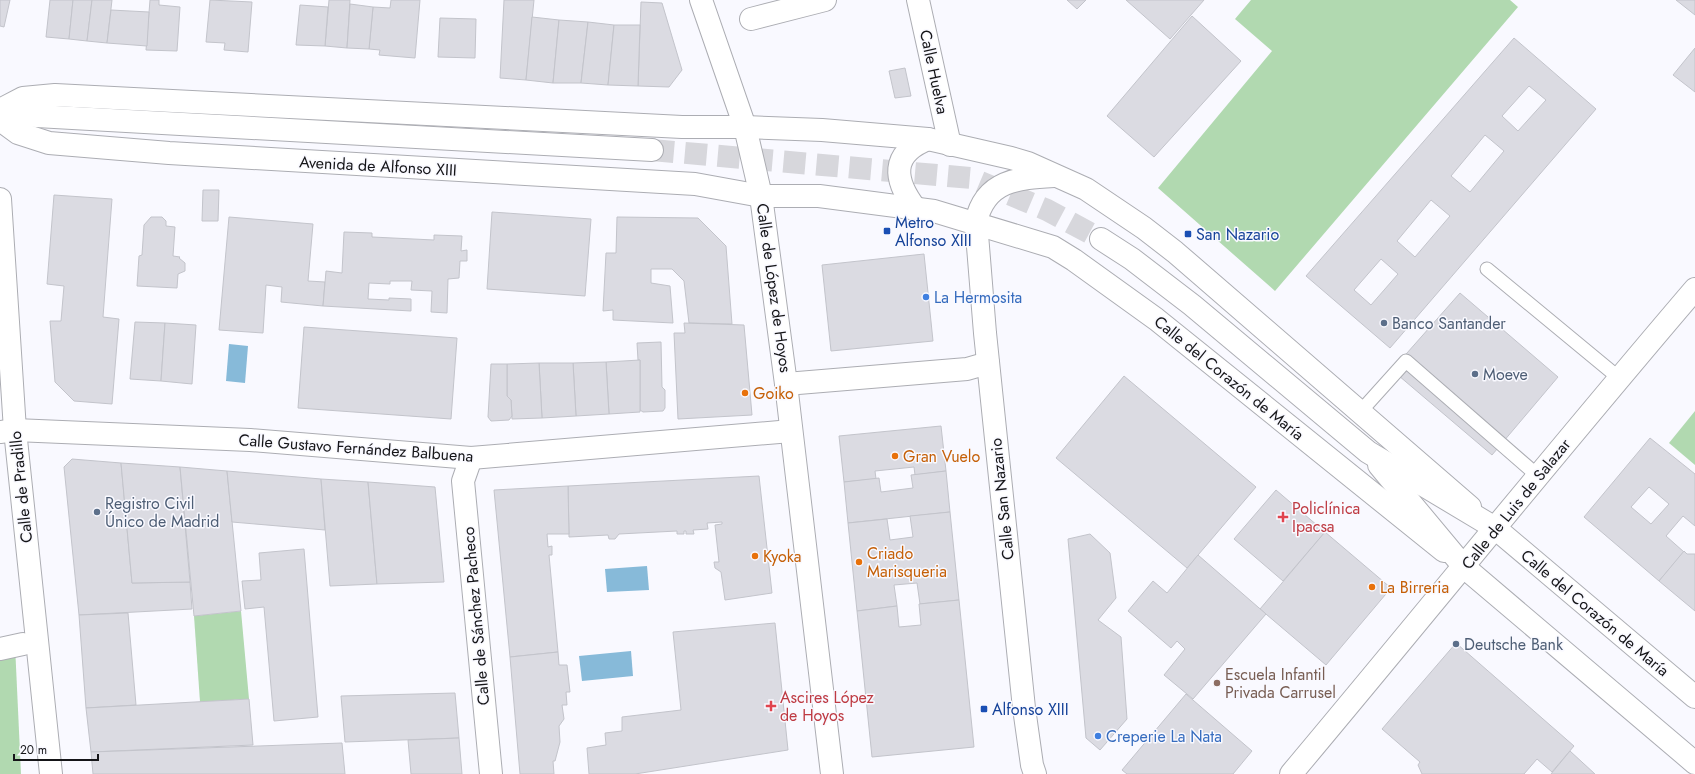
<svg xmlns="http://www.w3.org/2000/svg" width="1695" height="774" font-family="Jost,sans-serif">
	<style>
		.green { fill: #b1d9b0 }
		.water { fill: #87bad9 }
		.building { fill: #dbdbe2; stroke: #c3c4cb; fill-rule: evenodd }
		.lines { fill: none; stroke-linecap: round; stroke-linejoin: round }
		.secondary-tunnel { stroke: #d7d7dc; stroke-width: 22; stroke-dasharray: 22 11; stroke-linecap: butt }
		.lane-casing { stroke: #acadb3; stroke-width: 15 }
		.street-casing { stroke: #acadb3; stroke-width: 24 }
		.secondary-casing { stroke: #acadb3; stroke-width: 24 }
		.lane { stroke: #fff; stroke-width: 13 }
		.street { stroke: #fff; stroke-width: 22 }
		.secondary { stroke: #fff; stroke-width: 22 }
		.transit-dot { fill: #1a4fb4; stroke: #f9f9ff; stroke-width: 1.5 }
		.shop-dot { fill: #3f7fe0; stroke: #f9f9ff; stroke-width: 1.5 }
		.service-dot { fill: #5c6f8a; stroke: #f9f9ff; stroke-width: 1.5 }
		.food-dot { fill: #e8710a; stroke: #f9f9ff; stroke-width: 1.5 }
		.health-dot { fill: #e0444e; stroke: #f9f9ff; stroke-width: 1.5 }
		.education-dot { fill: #8d6e63; stroke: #f9f9ff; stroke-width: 1.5 }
		.labels { text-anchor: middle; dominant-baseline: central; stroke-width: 3; stroke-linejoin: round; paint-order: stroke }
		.street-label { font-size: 16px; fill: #151518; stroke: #f9f9ff }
		.transit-label { font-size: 16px; fill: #164399; stroke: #f9f9ff; text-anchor: start }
		.shop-label { font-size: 16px; fill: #366cbe; stroke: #f9f9ff; text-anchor: start }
		.service-label { font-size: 16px; fill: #4e5e75; stroke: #f9f9ff; text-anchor: start }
		.food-label { font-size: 16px; fill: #c56008; stroke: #f9f9ff; text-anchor: start }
		.health-label { font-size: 16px; fill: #be3a42; stroke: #f9f9ff; text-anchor: start }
		.education-label { font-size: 16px; fill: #785e54; stroke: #f9f9ff; text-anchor: start }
	</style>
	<rect width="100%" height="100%" fill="#f9f9ff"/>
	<g class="green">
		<polygon points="1251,0 1510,0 1518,7 1275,291 1158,188 1272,51 1235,19"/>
		<polygon points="1695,411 1695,465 1669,443"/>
		<polygon points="241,611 249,699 200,702 194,616"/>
		<polygon points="15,645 21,774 0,774 0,648"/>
	</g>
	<g class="water">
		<polygon points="229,344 248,346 245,383 226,381"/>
		<polygon points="647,566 649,590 607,592 605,569"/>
		<polygon points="631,651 633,676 582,681 579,656"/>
	</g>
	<g class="building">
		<polygon points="0,0 10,0 4,27 0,26"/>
		<polygon points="50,0 73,0 69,39 46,37"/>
		<polygon points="73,0 92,0 87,41 69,39"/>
		<polygon points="92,0 112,0 107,43 87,41"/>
		<polygon points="150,0 159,0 159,5 180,7 177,51 146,50"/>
		<polygon points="210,0 252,2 248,52 224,50 225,43 206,42"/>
		<polygon points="329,0 350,0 347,48 325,46"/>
		<polygon points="391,0 420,0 415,58 379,55 380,50 369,49 373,7 390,8"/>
		<polygon points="504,0 534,0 526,80 500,78"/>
		<polygon points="1067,0 1086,0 1077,9"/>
		<polygon points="1126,0 1204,0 1170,39"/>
		<polygon points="1676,0 1695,0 1695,15"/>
		<polygon points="641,2 662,3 682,70 669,87 638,86"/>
		<polygon points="350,4 373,7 369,49 347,48"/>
		<polygon points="300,5 328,7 325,46 296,45"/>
		<polygon points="111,10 149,12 147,46 107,43"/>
		<polygon points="1192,16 1241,61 1154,157 1107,116"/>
		<polygon points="532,17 559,20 553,83 526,80"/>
		<polygon points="440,18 476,19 475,58 438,57"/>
		<polygon points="559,20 588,22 581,83 553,83"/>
		<polygon points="588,22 614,25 608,85 581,83"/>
		<polygon points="614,25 640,25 638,86 608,85"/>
		<path d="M 1514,38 L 1596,109 L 1390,348 L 1306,276 ZM 1529,86 L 1546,100 L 1518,131 L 1502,116 ZM 1485,135 L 1504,151 L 1470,192 L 1451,176 ZM 1431,200 L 1450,216 L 1415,257 L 1397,241 ZM 1381,259 L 1398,274 L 1371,305 L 1354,290 Z"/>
		<polygon points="1695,48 1695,92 1673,75"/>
		<polygon points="905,68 911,96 895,98 889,71"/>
		<polygon points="203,190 219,190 218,221 202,221"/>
		<polygon points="54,195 112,199 103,317 119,319 112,404 74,401 55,382 50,321 61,321 64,286 47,284"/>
		<polygon points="492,212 591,219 585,296 487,289"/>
		<polygon points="151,217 162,217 166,221 166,226 175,227 173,256 180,257 179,258 185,263 185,271 178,274 177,288 137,286 139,256 142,255 144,225"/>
		<polygon points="229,217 313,224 308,281 325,282 323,306 281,302 282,287 266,285 263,333 219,330"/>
		<polygon points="617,217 698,218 726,246 732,324 689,323 684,281 672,269 651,269 651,283 670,286 673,323 613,320 613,310 603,311 606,253 616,253"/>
		<polygon points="344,232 372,233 372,237 434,240 434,235 462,236 461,251 467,250 467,261 460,261 459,278 448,279 447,313 431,312 432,291 411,290 412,281 390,281 390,284 369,283 368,299 389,300 389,298 411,299 411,311 323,306 326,271 342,273"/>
		<polygon points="924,254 933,341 831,351 822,265"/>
		<polygon points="1460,293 1558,377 1492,455 1392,370"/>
		<polygon points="135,322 165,323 161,381 130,379"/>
		<polygon points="165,323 196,325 192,384 161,381"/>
		<polygon points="684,323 744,325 752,415 678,419 674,333 685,333"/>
		<polygon points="304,327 457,338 451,419 298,408"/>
		<polygon points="661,342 662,387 665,390 665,408 663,411 643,412 640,410 640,360 638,360 637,343"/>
		<polygon points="640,360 640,412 609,414 606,362"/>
		<polygon points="606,362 609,414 576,416 573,363"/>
		<polygon points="539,363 573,363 576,416 542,418"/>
		<polygon points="539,363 542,418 512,419 511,400 507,396 507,364"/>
		<polygon points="491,364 507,364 507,396 511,400 512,416 509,420 491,421 488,417"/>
		<polygon points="1124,376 1256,487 1187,568 1056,458"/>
		<polygon points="941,426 946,471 915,475 914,467 875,471 876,479 844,482 839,436"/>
		<path d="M 1650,438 L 1695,474 L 1695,526 L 1683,516 L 1666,536 L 1684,552 L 1659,581 L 1584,517 ZM 1649,487 L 1669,504 L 1651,524 L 1631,507 Z"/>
		<polygon points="72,459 121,463 132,583 190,582 192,609 79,615 64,467"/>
		<polygon points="121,463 180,467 190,582 132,583"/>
		<polygon points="180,467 227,471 241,611 194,616"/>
		<polygon points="227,471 321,479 325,530 232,522"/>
		<polygon points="946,471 950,512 848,523 844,482 879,478 881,492 913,488 911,475"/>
		<polygon points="759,476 772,593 725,600 721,572 715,568 714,562 719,562 715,525 722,524 722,522 707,523 708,529 693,530 694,534 686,534 686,531 684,531 684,534 677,534 677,531 619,534 615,539 609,539 608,535 569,537 568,486"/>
		<polygon points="321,479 368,482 377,584 330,586"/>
		<polygon points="368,482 435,487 444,582 377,584"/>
		<polygon points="568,486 569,534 547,534 548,547 552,546 552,555 549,555 558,652 510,657 494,490"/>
		<polygon points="1276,490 1325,532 1283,581 1234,539"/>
		<polygon points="950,512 959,600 920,604 917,583 894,585 897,606 857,611 848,523 887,519 890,540 913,537 910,516"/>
		<polygon points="1325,532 1391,588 1326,665 1260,609"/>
		<polygon points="1090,534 1110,553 1116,598 1098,620 1121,637 1127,719 1100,750 1086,738 1068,539"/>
		<polygon points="304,549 318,717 274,721 264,607 245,609 242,581 261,580 259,553"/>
		<polygon points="1684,551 1687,554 1695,554 1695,611 1659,581"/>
		<polygon points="1198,555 1266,614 1193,699 1164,675 1185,649 1177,641 1171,648 1128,611 1153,581 1167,593"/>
		<polygon points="959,600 974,747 872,757 857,611 897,606 899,627 921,625 919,604"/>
		<polygon points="128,613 136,705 86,708 79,615"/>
		<polygon points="775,623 788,750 635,774 589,774 587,748 606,745 605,733 622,731 622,717 681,710 673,632"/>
		<polygon points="1456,643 1574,746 1552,772 1537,759 1524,774 1422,774 1418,765 1420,762 1382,729"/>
		<polygon points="558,652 559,665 567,665 570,692 566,692 567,705 562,705 564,719 559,726 560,742 555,761 553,761 554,774 520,774 510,657"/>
		<polygon points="455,693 459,738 345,742 341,696"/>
		<polygon points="1186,694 1252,751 1233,774 1127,774 1122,770"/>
		<polygon points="249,699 253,745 91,752 86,708"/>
		<polygon points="459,738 462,774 411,774 408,740"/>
		<polygon points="342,743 345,774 93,774 91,752"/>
		<polygon points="1570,751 1595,774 1551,774"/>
	</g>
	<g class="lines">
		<polyline class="secondary-tunnel" points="652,150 971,178 1047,210 1101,239"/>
		<g class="lane-casing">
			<g id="lane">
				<polyline points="1487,269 1619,378"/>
				<polyline points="1361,411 1406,361 1538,476"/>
			</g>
		</g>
		<g class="street-casing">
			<g id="street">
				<polyline points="701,0 745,127 761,196"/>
				<polyline points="918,0 950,145"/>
				<polyline points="751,19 825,0"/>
				<polyline points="0,110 23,98 55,95 682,127 745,127 822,130 928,139 1011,158 1028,163 1086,189 1144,228 1175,252 1470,507"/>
				<polyline points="0,120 18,133 49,143 169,153 695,184 761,196 819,196 934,211 1053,247 1074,260 1156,319 1444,551"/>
				<path d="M 915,208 C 894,180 890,154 928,139"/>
				<polyline points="786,384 967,369 988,363"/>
				<polyline points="0,432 15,430 250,440 471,458 791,431"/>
				<polyline points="471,458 463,481 491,774"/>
				<polyline points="0,649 23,644"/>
				<path d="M 1035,774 L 1032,765 L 1024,708 L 985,333 L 976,222 C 985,180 1018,178 1054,176"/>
				<path d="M 1291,774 C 1426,613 1558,449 1695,289"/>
			</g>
		</g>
		<g class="secondary-casing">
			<g id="secondary">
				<polyline points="0,114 652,150"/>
				<polyline points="761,196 786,384 832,774"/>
				<polyline points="0,199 15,430 51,774"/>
				<polyline points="1101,239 1132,259 1192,305 1368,452 1495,528 1695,697"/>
				<polyline points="1379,465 1464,567 1695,763"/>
			</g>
		</g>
		<use href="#lane" class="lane"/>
		<use href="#street" class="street"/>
		<use href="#secondary" class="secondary"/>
	</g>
	<g class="transit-dot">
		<rect x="883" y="227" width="8" height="8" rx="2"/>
		<rect x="1184" y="230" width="8" height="8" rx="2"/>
		<rect x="980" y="705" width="8" height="8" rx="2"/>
	</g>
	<g class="shop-dot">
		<circle cx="926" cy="297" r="4"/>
		<circle cx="1098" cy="736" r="4"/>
	</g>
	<g class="service-dot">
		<circle cx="1384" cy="323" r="4"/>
		<circle cx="1475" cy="374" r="4"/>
		<circle cx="97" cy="512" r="4"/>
		<circle cx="1456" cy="644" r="4"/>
	</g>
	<g class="food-dot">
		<circle cx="745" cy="393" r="4"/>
		<circle cx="895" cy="456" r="4"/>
		<circle cx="755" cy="556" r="4"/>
		<circle cx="859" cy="562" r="4"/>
		<circle cx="1372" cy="587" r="4"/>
	</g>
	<g class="health-dot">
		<path d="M1281 511h4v4h4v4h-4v4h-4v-4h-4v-4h4z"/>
		<path d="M769 700h4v4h4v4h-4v4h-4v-4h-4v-4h4z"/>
	</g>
	<circle class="education-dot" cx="1217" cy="683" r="4"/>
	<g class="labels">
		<g class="street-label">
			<text transform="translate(934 72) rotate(78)">Calle Huelva</text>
			<text transform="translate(378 166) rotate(3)">Avenida de Alfonso XIII</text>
			<text transform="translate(774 288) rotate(82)">Calle de López de Hoyos</text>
			<text transform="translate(1229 378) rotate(39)">Calle del Corazón de María</text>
			<text transform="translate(356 448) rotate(4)">Calle Gustavo Fernández Balbuena</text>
			<text transform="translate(21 487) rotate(-96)">Calle de Pradillo</text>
			<text transform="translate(1002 499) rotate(-96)">Calle San Nazario</text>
			<text transform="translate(1516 504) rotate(-51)">Calle de Luis de Salazar</text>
			<text transform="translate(1595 613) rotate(40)">Calle del Corazón de María</text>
			<text transform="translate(476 616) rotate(-95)">Calle de Sánchez Pacheco</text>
		</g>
		<g class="transit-label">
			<text x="895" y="222">Metro<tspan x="895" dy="18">Alfonso XIII</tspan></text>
			<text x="1196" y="234">San Nazario</text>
			<text x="992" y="709">Alfonso XIII</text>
		</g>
		<g class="shop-label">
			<text x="934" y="297">La Hermosita</text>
			<text x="1106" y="736">Creperie La Nata</text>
		</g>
		<g class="service-label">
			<text x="1392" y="323">Banco Santander</text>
			<text x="1483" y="374">Moeve</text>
			<text x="105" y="503">Registro Civil<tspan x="105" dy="18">Único de Madrid</tspan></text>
			<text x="1464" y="644">Deutsche Bank</text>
		</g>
		<g class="food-label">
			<text x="753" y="393">Goiko</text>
			<text x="903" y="456">Gran Vuelo</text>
			<text x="867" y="553">Criado<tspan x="867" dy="18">Marisqueria</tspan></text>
			<text x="763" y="556">Kyoka</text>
			<text x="1380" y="587">La Birreria</text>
		</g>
		<g class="health-label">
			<text x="1292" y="508">Policlínica<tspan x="1292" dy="18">Ipacsa</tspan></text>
			<text x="780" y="697">Ascires López<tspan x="780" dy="18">de Hoyos</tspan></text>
		</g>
		<g class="education-label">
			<text x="1225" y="674">Escuela Infantil<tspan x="1225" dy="18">Privada Carrusel</tspan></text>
		</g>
	</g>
	<path d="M14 754v6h84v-6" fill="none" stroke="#151518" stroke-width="2"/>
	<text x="20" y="754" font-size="12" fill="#151518" stroke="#f9f9ff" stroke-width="3" paint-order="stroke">20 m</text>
</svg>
